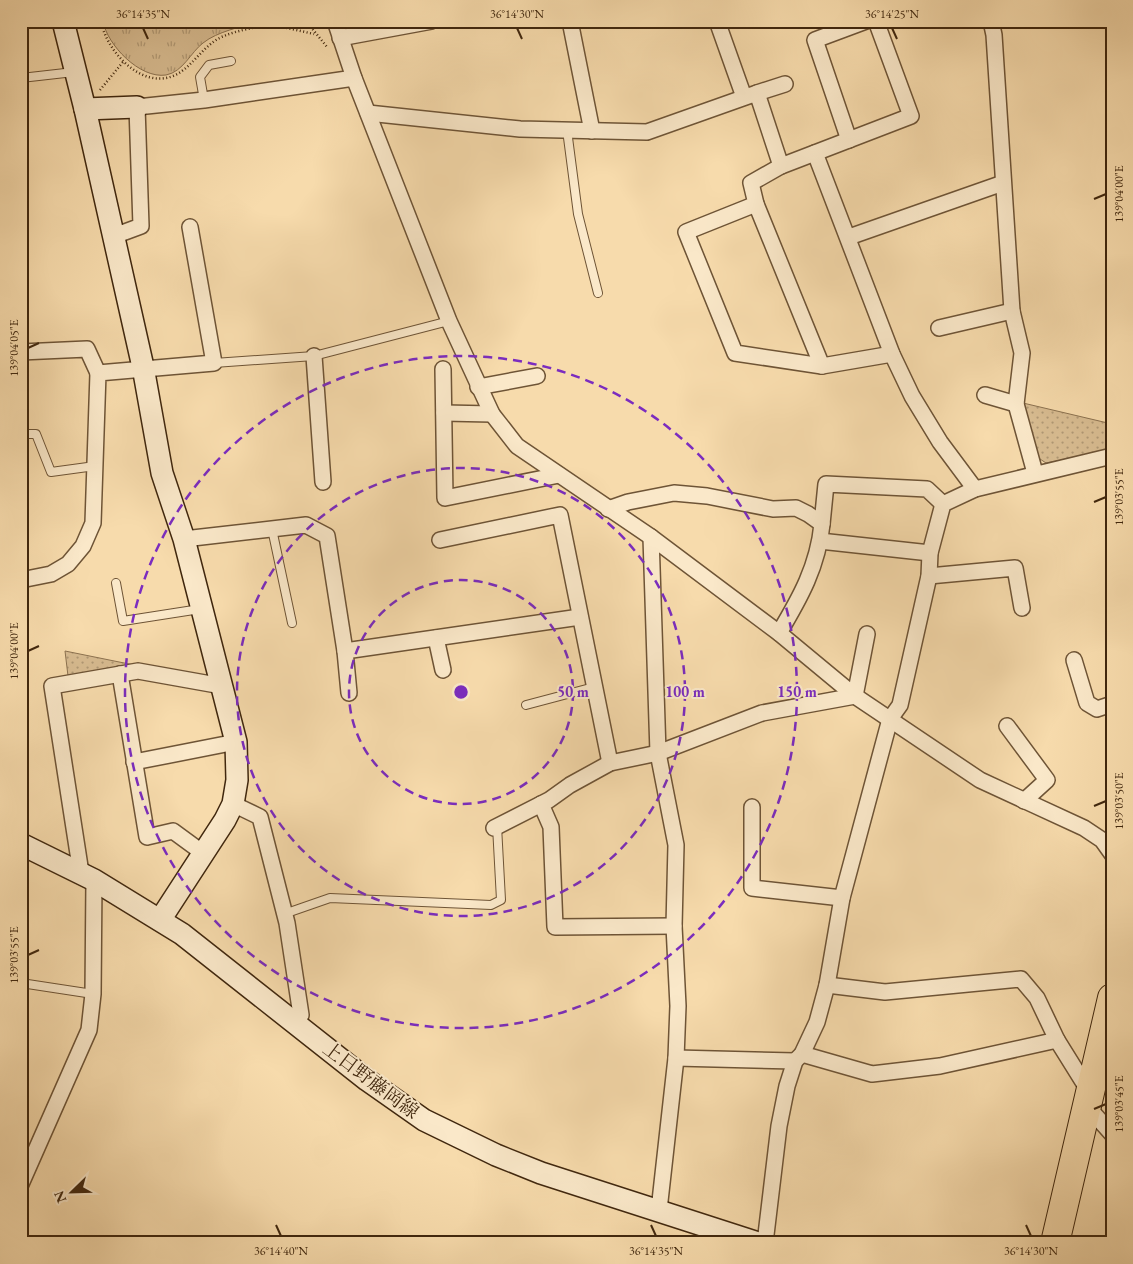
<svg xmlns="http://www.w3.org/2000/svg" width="1133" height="1264" font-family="'EB Garamond','Noto Serif JP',serif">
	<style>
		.grass { fill: url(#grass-tufts); stroke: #8c7250 }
		.park { fill: url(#park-dots); stroke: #8c7250 }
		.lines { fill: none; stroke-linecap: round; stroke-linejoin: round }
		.lane-casing { stroke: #6e5436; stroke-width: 10 }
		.street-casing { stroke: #6e5436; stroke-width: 18 }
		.secondary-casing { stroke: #40270e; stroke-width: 24 }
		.highway-casing { stroke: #40270e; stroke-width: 30 }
		.path { stroke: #40270e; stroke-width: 2.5; stroke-dasharray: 1 2.5; stroke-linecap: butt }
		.lane { stroke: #fae8c9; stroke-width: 8 }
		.street { stroke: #fae8c9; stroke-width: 15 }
		.secondary { stroke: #fae8c9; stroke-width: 21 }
		.highway { stroke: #f7dbac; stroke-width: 28 }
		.ticks { fill: none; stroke: #40270e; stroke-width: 2 }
		.ring { fill: none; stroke: #7b2cbf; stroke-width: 2.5; stroke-dasharray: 9 6 }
		.labels { text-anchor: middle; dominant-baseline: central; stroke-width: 4; stroke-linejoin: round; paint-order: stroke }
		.street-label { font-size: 19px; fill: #40270e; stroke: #fae8c9 }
		.centre { fill: #7b2cbf; stroke: #fae8c9; stroke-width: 2.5 }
		.ring-label { font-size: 15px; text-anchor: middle; font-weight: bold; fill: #7b2cbf; stroke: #fae8c9; stroke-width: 4; stroke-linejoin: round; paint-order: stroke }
		.neatline { fill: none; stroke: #40270e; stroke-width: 2 }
		.ticks-label { font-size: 12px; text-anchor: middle; fill: #40270e }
	</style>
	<defs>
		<pattern id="grass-tufts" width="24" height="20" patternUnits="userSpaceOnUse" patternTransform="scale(1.25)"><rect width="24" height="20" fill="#d8bc91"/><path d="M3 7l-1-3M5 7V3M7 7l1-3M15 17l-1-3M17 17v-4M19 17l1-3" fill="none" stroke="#b19975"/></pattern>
		<pattern id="park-dots" width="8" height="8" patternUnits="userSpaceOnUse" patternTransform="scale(1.25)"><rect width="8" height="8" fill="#d8bc91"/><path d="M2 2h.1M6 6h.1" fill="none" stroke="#b19975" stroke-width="1.8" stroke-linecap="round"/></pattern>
	</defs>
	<rect width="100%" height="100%" fill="#f7dbac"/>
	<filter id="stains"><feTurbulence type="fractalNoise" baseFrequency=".004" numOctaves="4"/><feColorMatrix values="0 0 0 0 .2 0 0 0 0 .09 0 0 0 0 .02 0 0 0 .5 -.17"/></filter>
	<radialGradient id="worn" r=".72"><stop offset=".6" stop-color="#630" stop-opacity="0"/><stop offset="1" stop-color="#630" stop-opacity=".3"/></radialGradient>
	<path class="grass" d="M 103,21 L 257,21 C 240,28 218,31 203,43 C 191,52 183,72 166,75 C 140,79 107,45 103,21 Z"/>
	<g class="park">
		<polygon points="1023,403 1112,424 1112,451 1046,463 1037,457"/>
		<polygon points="65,651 134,665 68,676"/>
	</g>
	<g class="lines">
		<g class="lane-casing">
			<g id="lane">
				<polyline points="21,78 74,72"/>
				<polyline points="204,100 200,77 209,65 231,61"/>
				<polyline points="567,130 578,214 598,293"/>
				<polyline points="214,363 314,356 449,321"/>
				<polyline points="21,434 36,434 51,472 95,466"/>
				<polyline points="272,529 292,623"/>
				<polyline points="116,583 123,621 200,609"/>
				<polyline points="526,705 594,687"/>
				<polyline points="284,914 330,898 491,905 501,900 497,826"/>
				<polyline points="21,983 93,994"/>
			</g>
		</g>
		<g class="street-casing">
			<g id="street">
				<polyline points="335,21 354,78 449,321 492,414 517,446 651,537 779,633 855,696 980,780 1084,828 1102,840 1112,854"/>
				<polyline points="570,21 592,131"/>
				<polyline points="717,21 744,97"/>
				<polyline points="991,21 994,35 1012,311 1022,353 1016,404 1035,473"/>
				<polyline points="340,38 432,21"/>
				<polyline points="757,93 785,84"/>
				<polyline points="368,113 520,129 647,132 757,93 781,166 911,116 876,21"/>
				<polyline points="849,140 815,40 866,21"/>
				<polyline points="815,153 892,354 912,396 940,442 975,489"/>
				<polyline points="781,166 751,183 756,204 686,232 735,353 822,366 892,354"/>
				<polyline points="756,204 822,366"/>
				<polyline points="114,236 141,226 137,107 204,100 354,78"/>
				<polyline points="849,237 1003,183"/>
				<polyline points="939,328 1012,311"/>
				<polyline points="21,352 87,349 98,373"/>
				<polyline points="314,356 323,482"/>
				<polyline points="443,369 445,498 559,475"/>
				<polyline points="478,387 537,376"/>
				<polyline points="985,395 1016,404"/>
				<polyline points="444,413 492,414"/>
				<path d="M 608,509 L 628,502 L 674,493 L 707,496 L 773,509 L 796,508 L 808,514 L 822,524 C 818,566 800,598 779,633"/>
				<polyline points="822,524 826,484 927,489 943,504"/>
				<polyline points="651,537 658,753 676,845 674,926 678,1006 676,1058 659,1210"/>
				<polyline points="184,539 306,525 327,536 345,651 580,617"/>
				<polyline points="440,540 560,515 610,763"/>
				<polyline points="820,541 930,553"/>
				<polyline points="929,576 1015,568 1022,608"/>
				<polyline points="21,580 51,574 68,564 83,546 93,523 98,373 214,363 190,227"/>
				<polyline points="436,638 443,670"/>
				<polyline points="345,651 349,693"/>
				<polyline points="1074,660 1087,703 1097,709 1112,704"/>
				<polyline points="120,674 147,837 173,831 203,853"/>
				<polyline points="1007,726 1047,780 1024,801"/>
				<polyline points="134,762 236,742"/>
				<polyline points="233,804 260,817 287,923 301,1015 297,1023"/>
				<polyline points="541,804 551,827 555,927 674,926"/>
				<polyline points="752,807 752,888 842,898"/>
				<polyline points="494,828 549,800 570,785 610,763 658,753 762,713 855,696 867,634"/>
				<polyline points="81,873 52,686 138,671 222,686"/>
				<polyline points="1057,1040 1090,1093"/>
				<polyline points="802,1054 872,1074 940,1066 1057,1040 1037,998 1021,979 885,992 827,985"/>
				<polyline points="676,1058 795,1061"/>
				<polyline points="1087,1106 1112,1134"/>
				<polyline points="21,1184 89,1030 93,994 94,880"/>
				<polyline points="765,1243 779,1126 787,1086 795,1061 802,1054 817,1022 827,985 842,898 890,719 900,705 929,576 930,553 943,504 975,489 1112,456"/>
			</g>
		</g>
		<g class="secondary-casing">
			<g id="secondary">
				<polyline points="63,21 85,109 137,107"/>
				<polyline points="85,109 143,367 162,473 184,539 236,742 237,780 233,804 225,820 160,920"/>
				<polyline points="21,844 94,880 182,934 367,1080 424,1120 496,1155 541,1173 758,1243"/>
			</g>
		</g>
		<g class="highway-casing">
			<polyline id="highway" points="1055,1243 1112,998"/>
		</g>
		<g class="path">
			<path d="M 101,21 C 106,50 140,89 173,76 C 193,68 203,44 224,36 C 238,30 255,28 269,24 L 271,21"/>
			<polyline points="306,21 327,47"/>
			<polyline points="269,24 314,34"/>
			<polyline points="100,90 123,62"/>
		</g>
		<use href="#lane" class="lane"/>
		<use href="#street" class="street"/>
		<use href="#secondary" class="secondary"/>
		<use href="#highway" class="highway"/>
	</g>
	<path class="ticks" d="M 143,28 L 148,39M 517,28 L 522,39M 892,28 L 897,39M 1094,199 L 1106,194M 28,348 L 39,343M 1094,502 L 1106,497M 28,651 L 39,646M 1094,806 L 1106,801M 28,955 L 39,950M 1094,1109 L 1106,1104M 276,1225 L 281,1236M 651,1225 L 656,1236M 1026,1225 L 1031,1236"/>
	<g class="ring">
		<circle cx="461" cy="692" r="112"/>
		<circle cx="461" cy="692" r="224"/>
		<circle cx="461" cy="692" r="336"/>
	</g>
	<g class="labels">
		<g class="street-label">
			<text transform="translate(371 1080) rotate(37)">上日野藤岡線</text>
		</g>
	</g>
	<circle cx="461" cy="692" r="8" class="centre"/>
	<g class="ring-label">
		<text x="573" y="697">50 m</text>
		<text x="685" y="697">100 m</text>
		<text x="797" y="697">150 m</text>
	</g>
	<rect width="1133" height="1264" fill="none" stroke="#f7dbac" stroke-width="55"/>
	<g transform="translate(72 1192) rotate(247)" stroke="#fae8c9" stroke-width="4" paint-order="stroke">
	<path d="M0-4L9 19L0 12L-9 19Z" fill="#40270e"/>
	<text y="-8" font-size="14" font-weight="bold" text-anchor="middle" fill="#40270e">N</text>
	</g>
	<rect x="28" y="28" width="1078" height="1208" class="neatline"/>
	<g class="ticks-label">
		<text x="143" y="18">36°14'35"N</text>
		<text x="517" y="18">36°14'30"N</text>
		<text x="892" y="18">36°14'25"N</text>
		<text transform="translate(1119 194) rotate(-90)" y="4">139°04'00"E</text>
		<text transform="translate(14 348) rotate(-90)" y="4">139°04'05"E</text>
		<text transform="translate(1119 497) rotate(-90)" y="4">139°03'55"E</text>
		<text transform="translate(14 651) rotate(-90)" y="4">139°04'00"E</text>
		<text transform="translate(1119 801) rotate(-90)" y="4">139°03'50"E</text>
		<text transform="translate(14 955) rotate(-90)" y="4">139°03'55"E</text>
		<text transform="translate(1119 1104) rotate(-90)" y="4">139°03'45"E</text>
		<text x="281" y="1255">36°14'40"N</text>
		<text x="656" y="1255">36°14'35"N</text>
		<text x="1031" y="1255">36°14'30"N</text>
	</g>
	<rect width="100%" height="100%" filter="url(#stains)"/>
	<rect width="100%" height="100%" fill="url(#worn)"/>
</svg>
